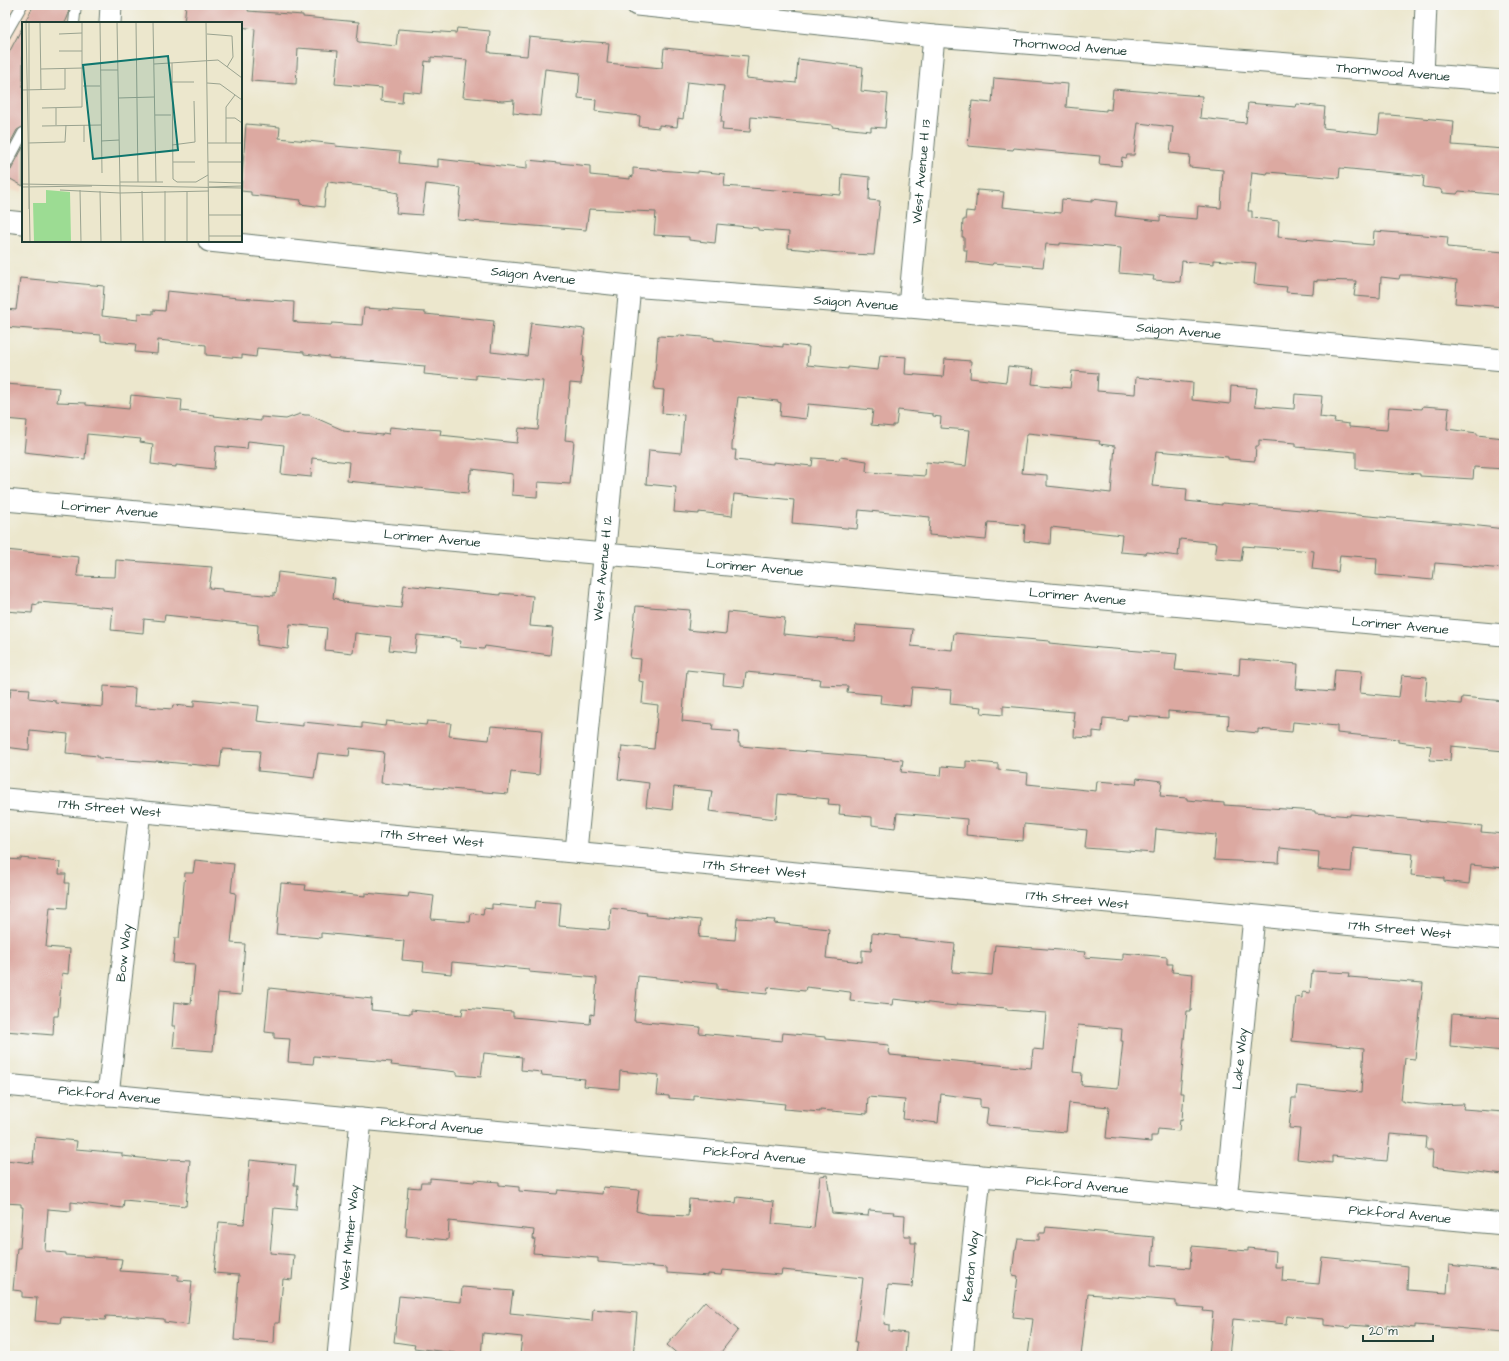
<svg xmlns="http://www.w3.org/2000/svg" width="1509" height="1361" font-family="'Architects Daughter',sans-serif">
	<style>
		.built { fill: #f1d5bd }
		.building { fill: #dca9a1; fill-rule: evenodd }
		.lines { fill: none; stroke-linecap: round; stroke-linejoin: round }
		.lane-casing { stroke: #67786a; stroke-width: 12 }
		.street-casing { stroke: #67786a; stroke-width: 23 }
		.lane { stroke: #fff; stroke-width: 10 }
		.street { stroke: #fff; stroke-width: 21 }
		.labels { text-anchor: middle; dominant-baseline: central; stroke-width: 3.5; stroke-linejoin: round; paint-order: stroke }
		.street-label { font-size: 13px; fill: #1f3d34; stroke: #f6f6f2 }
		.inset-road { fill: none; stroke: #9aa390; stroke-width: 1 }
		.view { fill: #0f766e; fill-opacity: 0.15; stroke: #0f766e; stroke-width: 2 }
		.inset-edge { fill: none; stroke: #1f3d34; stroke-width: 2 }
	</style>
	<rect width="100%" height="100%" fill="#f6f6f2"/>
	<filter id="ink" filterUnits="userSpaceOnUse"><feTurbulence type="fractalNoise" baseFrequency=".025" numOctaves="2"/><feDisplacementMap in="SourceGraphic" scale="8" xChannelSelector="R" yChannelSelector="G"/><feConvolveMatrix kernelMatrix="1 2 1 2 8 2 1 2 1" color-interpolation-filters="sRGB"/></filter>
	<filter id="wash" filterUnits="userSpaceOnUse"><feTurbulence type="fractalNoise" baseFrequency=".012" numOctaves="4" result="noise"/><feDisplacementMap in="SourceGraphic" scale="16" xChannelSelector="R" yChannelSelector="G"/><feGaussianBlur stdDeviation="0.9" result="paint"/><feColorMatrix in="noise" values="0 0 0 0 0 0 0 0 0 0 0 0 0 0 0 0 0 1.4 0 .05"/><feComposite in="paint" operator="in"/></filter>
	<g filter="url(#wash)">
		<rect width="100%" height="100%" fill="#ece7cd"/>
		<polygon class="built" points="5,5 74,5 73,23 23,23 23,192 5,190"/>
		<g id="blocks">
			<g class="building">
				<polygon points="34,5 69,5 68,16 65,23 24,23"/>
				<polygon points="186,5 249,5 248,11 303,15 303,17 359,22 357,41 359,42 396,46 398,29 456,33 457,28 490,31 488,52 491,52 491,53 527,56 529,37 580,42 580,41 609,43 607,63 662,68 664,48 748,56 746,78 796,83 798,59 863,67 861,91 888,94 885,128 871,127 871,131 832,127 832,125 751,117 750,132 722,130 723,122 721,122 724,86 687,82 683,119 678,118 677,127 659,125 659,128 639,126 640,116 595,111 596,100 578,98 580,73 545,69 540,116 513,113 514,100 502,101 463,97 467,60 431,57 431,62 425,61 422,93 403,91 402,103 381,101 382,88 335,84 338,51 298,48 296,84 251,81 255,29 241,27 241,23 184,23"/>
				<polygon points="23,26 23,127 17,130 5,153 5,60"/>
				<polygon points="994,78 1068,84 1066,107 1106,111 1106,109 1111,110 1113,89 1202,96 1200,118 1246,123 1248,103 1296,107 1297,104 1325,107 1323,128 1378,134 1380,115 1390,115 1454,121 1452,145 1504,149 1504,195 1459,191 1457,194 1443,193 1440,189 1423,187 1424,176 1340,168 1339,178 1268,172 1267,174 1252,172 1248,211 1252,211 1252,218 1279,221 1278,237 1373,245 1374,231 1448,237 1447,247 1504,252 1504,307 1455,303 1457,280 1415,275 1400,275 1399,279 1381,277 1380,298 1354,296 1356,281 1317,280 1317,282 1314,281 1313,294 1286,292 1287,287 1254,284 1256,263 1214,260 1214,264 1182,261 1180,282 1153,280 1154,276 1119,273 1121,248 1060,243 1060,245 1046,244 1043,267 993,263 992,265 966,262 967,250 964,250 964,237 962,237 963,220 965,220 966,211 975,212 977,190 1004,192 1002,207 1061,213 1062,199 1092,202 1092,199 1117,202 1115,216 1160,221 1160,216 1197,219 1198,206 1221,208 1223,170 1189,167 1190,155 1170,153 1173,127 1138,123 1134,155 1127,155 1126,158 1122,157 1121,166 1099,164 1100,156 1014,148 1013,150 968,146 972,101 992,103"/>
				<polygon points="246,124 280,127 279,138 336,144 335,146 400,152 399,163 438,167 438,159 527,169 527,160 590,166 590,175 630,179 630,176 633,177 633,168 698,173 698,171 725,174 724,186 841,195 842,174 870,177 869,200 880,201 874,255 850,254 788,248 789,232 758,230 758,228 717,224 715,243 689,240 689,237 654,235 656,212 589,209 586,230 458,220 461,188 426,184 422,215 396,213 398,193 388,191 388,190 372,188 372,187 328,182 327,187 326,187 324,207 300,204 301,200 251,195 251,192 241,191"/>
				<polygon points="23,147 23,186 5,176 5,173 11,170"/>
				<polygon points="20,278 104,286 102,316 138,320 138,313 153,314 153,310 165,311 167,291 238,298 294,302 293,321 297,322 297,323 331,325 332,323 362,325 364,308 425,312 425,314 494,321 491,352 527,356 531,323 585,329 582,355 584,356 581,384 570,383 565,440 574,441 570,484 538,482 537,497 512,495 513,474 472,469 472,473 470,473 468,493 347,481 349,462 312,458 311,477 281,474 284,445 248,441 247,449 216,446 214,469 176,465 176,467 151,464 153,444 140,442 141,439 87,434 85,459 24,452 27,421 5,419 5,384 59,388 57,402 86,403 86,405 129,409 131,395 182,400 181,411 215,415 214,416 261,421 261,417 286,419 300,414 305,415 309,415 343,430 343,431 382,435 383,433 389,434 390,427 412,429 413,428 441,430 440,435 517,443 519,428 538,430 543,381 476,375 476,379 424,374 425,366 329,358 329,357 304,354 304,352 257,348 256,357 242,355 242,358 206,355 206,345 158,340 157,354 135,352 136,344 101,341 101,335 5,327 5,309 16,310"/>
				<path d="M 679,335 L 714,338 L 714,340 L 783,347 L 783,344 L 809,347 L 807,365 L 848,369 L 848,367 L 878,370 L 880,355 L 906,357 L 905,374 L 943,377 L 945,359 L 971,361 L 970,378 L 1006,382 L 1008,366 L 1034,369 L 1032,384 L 1070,388 L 1072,371 L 1098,373 L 1097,391 L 1135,394 L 1136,377 L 1193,383 L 1192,400 L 1230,404 L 1231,386 L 1257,388 L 1255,406 L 1294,409 L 1295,394 L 1322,396 L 1320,417 L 1335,419 L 1334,422 L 1349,424 L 1349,427 L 1387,430 L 1389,407 L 1422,409 L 1423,406 L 1449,408 L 1447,429 L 1477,433 L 1477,435 L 1504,438 L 1504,469 L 1474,467 L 1473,479 L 1420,476 L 1420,474 L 1356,469 L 1356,452 L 1296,447 L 1296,443 L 1259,440 L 1259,446 L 1256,446 L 1255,461 L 1228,459 L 1228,457 L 1156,451 L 1152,486 L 1187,489 L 1186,501 L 1222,505 L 1222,503 L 1471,525 L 1504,529 L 1504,569 L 1435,563 L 1433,580 L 1376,575 L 1377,558 L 1340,555 L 1338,572 L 1312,569 L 1314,551 L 1243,546 L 1241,561 L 1215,559 L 1217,543 L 1180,539 L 1178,556 L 1147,552 L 1146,554 L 1120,552 L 1122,535 L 1051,527 L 1050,544 L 1024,541 L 1025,525 L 988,522 L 986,540 L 929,535 L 930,517 L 859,510 L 857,529 L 792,523 L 794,500 L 734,494 L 732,516 L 699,512 L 699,514 L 674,512 L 676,487 L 646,484 L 649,450 L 681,453 L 684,415 L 662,413 L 664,390 L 654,389 L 658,336 L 679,337 ZM 738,397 L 778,401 L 778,402 L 781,403 L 780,416 L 806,419 L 808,404 L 873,410 L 871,425 L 893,427 L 893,425 L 896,425 L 898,410 L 933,414 L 933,416 L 941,417 L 940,428 L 970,430 L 966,466 L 926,462 L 925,476 L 869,472 L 866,471 L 867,461 L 840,457 L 839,460 L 813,458 L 812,466 L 773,462 L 773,464 L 735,460 L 736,450 L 732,450 L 732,445 ZM 1028,433 L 1100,441 L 1099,444 L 1115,446 L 1111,493 L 1047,486 L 1047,475 L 1022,473 L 1026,436 L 1027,436 Z"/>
				<polygon points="5,550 79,557 77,576 115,577 116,560 212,567 209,588 222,589 222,591 274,596 274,592 276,593 278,572 335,579 333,598 338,599 338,600 343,601 343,602 401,608 404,585 500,595 500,593 533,596 530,626 553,628 550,655 485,646 484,649 460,647 461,641 456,641 457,639 417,635 415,653 389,650 391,637 355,633 353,653 325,650 327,628 290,624 288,649 257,645 258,625 165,615 164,621 144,619 143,633 111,630 113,608 38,602 38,605 33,604 32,613 5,611"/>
				<polygon points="636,606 690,610 688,630 726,634 728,612 785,618 783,634 824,638 854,640 856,625 913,629 911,646 952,650 954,633 1049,641 1049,643 1101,648 1177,654 1175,670 1239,675 1240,659 1298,664 1296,689 1333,692 1335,669 1362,671 1360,693 1399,697 1402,675 1427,677 1425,701 1461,704 1462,697 1504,701 1504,751 1451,746 1450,761 1429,760 1431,746 1398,742 1398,739 1337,733 1337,726 1293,722 1292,732 1258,729 1258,733 1228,730 1229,716 1168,711 1168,718 1128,715 1127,720 1103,718 1102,732 1093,731 1093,738 1074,737 1075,721 1073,721 1074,712 1003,706 1003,715 981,713 982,707 950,704 951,690 912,687 910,706 880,703 881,695 847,692 848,686 819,685 820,679 746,672 744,687 723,685 724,674 687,670 682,721 713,724 712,730 739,732 738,743 740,743 740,746 903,760 901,772 941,776 942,766 966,768 966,761 998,764 998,770 1028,773 1027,784 1096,791 1097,781 1136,784 1137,778 1162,781 1160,796 1187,798 1187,800 1224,803 1224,805 1315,811 1315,813 1350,816 1350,814 1482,826 1481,832 1504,834 1504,868 1471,865 1469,884 1444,881 1444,878 1411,875 1413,854 1353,848 1351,872 1318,869 1319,852 1280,848 1279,863 1214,860 1216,835 1156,829 1154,853 1085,848 1087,830 1024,824 1023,841 997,839 998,838 966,835 967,819 897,813 895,828 872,825 872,817 839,814 840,805 828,804 829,799 778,794 776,819 709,811 712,791 674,787 672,810 646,807 649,783 618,779 622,746 654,749 658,705 642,703 644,682 639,681 641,659 630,658"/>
				<polygon points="104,686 135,688 134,706 172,709 173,705 194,707 194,700 259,706 257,721 303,726 303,722 362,728 362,723 385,726 386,721 426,725 427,721 451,723 449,736 489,740 491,726 542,730 539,775 511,772 508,794 381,783 384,752 350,748 349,756 318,753 314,778 290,775 290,774 258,771 260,751 222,749 220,767 156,761 156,762 98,758 98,756 66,753 68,734 30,730 29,750 5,747 5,697 10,697 11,688 30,689 29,698 56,701 56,703 103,707"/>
				<polygon points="21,858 60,862 59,874 66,874 65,883 69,883 67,908 50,907 46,947 70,949 68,974 62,973 58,1016 54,1016 53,1035 5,1031 5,920 7,901 5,901 5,884 7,859 21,860"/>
				<polygon points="195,860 234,864 231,892 236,893 231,943 245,944 241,995 218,993 213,1051 173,1048 175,1026 172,1026 174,1002 191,1004 195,964 173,963 175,938 179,938 185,873 193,873"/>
				<path d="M 281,883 L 306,885 L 305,890 L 365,896 L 365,893 L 408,897 L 409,893 L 434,896 L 431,919 L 470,922 L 471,913 L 483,915 L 484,908 L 492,909 L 492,904 L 535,908 L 536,901 L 561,903 L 559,926 L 609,930 L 611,908 L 647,913 L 646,915 L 701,920 L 699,937 L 735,940 L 737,918 L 775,920 L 774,923 L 829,929 L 826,958 L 862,962 L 862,950 L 871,951 L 872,933 L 900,936 L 900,938 L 955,944 L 952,972 L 992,975 L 995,945 L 1085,952 L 1084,957 L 1123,960 L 1123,953 L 1167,957 L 1167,964 L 1173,964 L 1172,972 L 1193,974 L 1191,1011 L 1187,1011 L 1183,1049 L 1184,1049 L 1180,1093 L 1184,1093 L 1182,1120 L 1180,1119 L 1179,1131 L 1158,1129 L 1157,1136 L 1151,1136 L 1151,1142 L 1106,1138 L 1109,1107 L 1069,1103 L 1066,1132 L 986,1125 L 988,1108 L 980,1107 L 980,1099 L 941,1094 L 938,1123 L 903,1119 L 905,1100 L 868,1097 L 867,1114 L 820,1110 L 820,1112 L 784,1109 L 785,1104 L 694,1095 L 694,1100 L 669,1098 L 669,1096 L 657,1095 L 659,1075 L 620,1071 L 619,1089 L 584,1086 L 585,1079 L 541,1075 L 542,1072 L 521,1070 L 522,1057 L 484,1053 L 481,1077 L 457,1075 L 457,1072 L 391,1065 L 392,1062 L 314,1056 L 313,1064 L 288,1062 L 290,1039 L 274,1038 L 274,1033 L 265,1032 L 269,988 L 372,999 L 371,1010 L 411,1014 L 411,1010 L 462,1015 L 463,1008 L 513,1012 L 513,1017 L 590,1024 L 591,1014 L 594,1015 L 597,978 L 529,972 L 529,969 L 452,962 L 451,974 L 423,971 L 424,962 L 402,960 L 404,941 L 321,933 L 321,938 L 276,934 ZM 638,976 L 717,984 L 717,989 L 767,994 L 768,987 L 805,991 L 806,987 L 850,992 L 851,993 L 850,1001 L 892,1005 L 893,999 L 956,1006 L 957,1004 L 1007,1008 L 1007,1010 L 1046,1013 L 1043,1050 L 1033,1049 L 1031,1068 L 890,1055 L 890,1053 L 888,1053 L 889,1045 L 825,1039 L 825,1037 L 783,1033 L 782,1041 L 699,1033 L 700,1027 L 634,1021 ZM 1078,1025 L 1122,1029 L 1121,1041 L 1123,1041 L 1118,1088 L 1081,1085 L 1082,1073 L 1073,1072 Z"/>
				<polygon points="1312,971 1350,973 1349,977 1423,983 1415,1059 1405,1058 1401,1101 1404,1101 1404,1102 1429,1105 1464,1104 1463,1109 1504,1112 1504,1175 1432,1167 1433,1150 1426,1150 1427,1137 1390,1134 1387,1161 1332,1156 1332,1163 1297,1159 1300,1129 1289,1128 1292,1098 1296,1098 1297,1086 1361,1092 1364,1048 1292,1041 1296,997 1302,998 1302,992 1310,993"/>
				<polygon points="1452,1014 1504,1018 1504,1051 1450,1046"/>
				<polygon points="35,1137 77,1141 76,1149 122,1153 122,1156 168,1161 169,1159 190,1160 186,1206 124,1200 123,1208 71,1202 71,1211 48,1209 45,1251 66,1253 66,1255 122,1259 120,1271 178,1275 178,1280 192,1281 188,1325 164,1322 164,1319 126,1316 126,1317 106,1316 105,1320 61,1317 60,1323 35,1321 37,1298 22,1297 22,1291 13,1290 17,1248 20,1248 23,1207 21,1207 21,1204 5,1203 5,1160 33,1163"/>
				<polygon points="250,1160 296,1165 294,1185 298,1185 296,1210 274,1208 270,1253 294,1255 292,1280 283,1279 279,1323 275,1323 274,1343 234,1340 239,1275 214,1273 219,1222 244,1224"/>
				<polygon points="827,1175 832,1213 868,1216 869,1210 894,1212 893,1214 905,1215 904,1236 911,1236 911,1243 916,1243 912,1287 888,1285 884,1324 889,1325 889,1331 907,1333 905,1356 870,1356 855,1354 857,1342 855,1342 863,1278 782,1270 781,1275 722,1270 721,1275 708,1274 708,1276 667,1273 667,1268 598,1262 598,1258 533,1253 535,1239 533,1239 534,1230 449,1221 448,1240 406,1236 407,1227 405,1227 408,1187 420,1188 421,1182 430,1182 430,1178 474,1182 475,1180 499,1182 499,1185 519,1187 519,1191 557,1194 558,1190 602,1194 603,1187 639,1190 636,1211 647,1214 688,1216 689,1199 736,1203 737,1197 763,1200 763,1201 774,1202 772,1224 814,1228 820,1176"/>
				<polygon points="1046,1227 1154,1237 1152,1265 1190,1268 1192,1246 1248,1251 1248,1248 1276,1251 1275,1267 1283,1267 1282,1281 1319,1284 1322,1257 1408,1266 1407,1290 1447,1293 1449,1265 1504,1271 1504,1332 1415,1325 1415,1328 1387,1325 1387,1328 1351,1325 1350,1328 1324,1325 1324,1319 1287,1316 1286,1324 1233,1319 1229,1356 1209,1356 1213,1312 1203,1311 1204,1308 1176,1306 1176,1301 1088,1294 1081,1356 1028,1356 1033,1319 1013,1317 1018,1276 1012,1275 1015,1250 1016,1250 1018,1239 1039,1240 1039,1233 1045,1233"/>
				<polygon points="462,1287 513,1291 510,1313 592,1321 593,1309 637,1313 633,1356 534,1356 520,1355 522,1337 483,1333 481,1356 455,1356 456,1353 414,1348 415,1345 394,1342 399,1296 461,1302"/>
				<polygon points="705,1301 738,1330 718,1356 680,1356 667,1345"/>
			</g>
		</g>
	</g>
	<g filter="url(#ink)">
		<use href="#blocks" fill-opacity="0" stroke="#67786a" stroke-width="1"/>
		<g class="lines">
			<g class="lane-casing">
				<g id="lane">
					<polyline points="74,23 76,5"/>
					<polyline points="5,35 22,5"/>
					<polyline points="5,167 23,133"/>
				</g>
			</g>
			<g class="street-casing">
				<g id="street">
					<path id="s1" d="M 637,5 L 934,36 L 1504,81"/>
					<polyline points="110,23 111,5"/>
					<polyline points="1423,75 1426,5"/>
					<polyline points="5,221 23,223"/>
					<path id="s2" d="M 209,241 L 630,286 L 909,307 L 1504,360"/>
					<path id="s3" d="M 909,307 L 934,36"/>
					<path id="s4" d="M 5,500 L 1504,635"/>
					<path id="s5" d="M 5,799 C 505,843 1004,895 1504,939"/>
					<path id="s6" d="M 576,851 L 630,286"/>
					<path id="s7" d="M 5,1085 L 361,1119 L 1504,1224"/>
					<path id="s8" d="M 108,1095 L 140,811"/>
					<path id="s9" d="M 1226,1200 L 1254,917"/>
					<path id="s10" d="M 338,1356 L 361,1119"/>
					<path id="s11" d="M 962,1356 L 980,1176"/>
				</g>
			</g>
			<use href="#lane" class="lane"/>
			<use href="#street" class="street"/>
		</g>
	</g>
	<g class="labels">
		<g class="street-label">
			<text stroke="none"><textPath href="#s1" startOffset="435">Thornwood Avenue</textPath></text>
			<text stroke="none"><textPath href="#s1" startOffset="759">Thornwood Avenue</textPath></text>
			<text stroke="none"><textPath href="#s3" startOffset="136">West Avenue H 13</textPath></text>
			<text stroke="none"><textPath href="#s2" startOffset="326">Saigon Avenue</textPath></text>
			<text stroke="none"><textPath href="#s2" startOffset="650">Saigon Avenue</textPath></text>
			<text stroke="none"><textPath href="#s2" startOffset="974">Saigon Avenue</textPath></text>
			<text stroke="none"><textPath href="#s4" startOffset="105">Lorimer Avenue</textPath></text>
			<text stroke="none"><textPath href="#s4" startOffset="429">Lorimer Avenue</textPath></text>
			<text stroke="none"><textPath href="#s4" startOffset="753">Lorimer Avenue</textPath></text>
			<text stroke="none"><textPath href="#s6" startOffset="284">West Avenue H 12</textPath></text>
			<text stroke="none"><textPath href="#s4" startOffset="1077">Lorimer Avenue</textPath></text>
			<text stroke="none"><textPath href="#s4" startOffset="1401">Lorimer Avenue</textPath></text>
			<text stroke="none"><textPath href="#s5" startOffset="105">17th Street West</textPath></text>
			<text stroke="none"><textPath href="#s5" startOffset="429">17th Street West</textPath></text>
			<text stroke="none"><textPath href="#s5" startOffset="753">17th Street West</textPath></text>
			<text stroke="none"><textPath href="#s5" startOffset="1077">17th Street West</textPath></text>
			<text stroke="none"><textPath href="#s5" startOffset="1401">17th Street West</textPath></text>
			<text stroke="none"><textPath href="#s8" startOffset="143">Bow Way</textPath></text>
			<text stroke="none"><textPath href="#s9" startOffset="142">Lake Way</textPath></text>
			<text stroke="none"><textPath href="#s7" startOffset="105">Pickford Avenue</textPath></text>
			<text stroke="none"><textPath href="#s7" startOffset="429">Pickford Avenue</textPath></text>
			<text stroke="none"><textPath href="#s7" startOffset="753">Pickford Avenue</textPath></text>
			<text stroke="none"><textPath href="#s7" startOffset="1077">Pickford Avenue</textPath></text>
			<text stroke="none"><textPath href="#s7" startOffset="1401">Pickford Avenue</textPath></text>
			<text stroke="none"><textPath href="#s10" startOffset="119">West Minter Way</textPath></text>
			<text stroke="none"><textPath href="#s11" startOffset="90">Keaton Way</textPath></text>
		</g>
	</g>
	<g transform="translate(22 22)">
		<rect width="220" height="220" fill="#ece7cd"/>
		<path d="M 24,168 L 48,170 L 49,220 L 12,220 L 11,181 L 24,181 Z" fill="#9cdc93"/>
		<path class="inset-road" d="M 4,0 L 8,220M 7,0 L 7,187M 18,0 L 19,68M 78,0 L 80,151M 95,0 L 99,220M 114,0 L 116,160M 131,0 L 134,160M 184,0 L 187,220M 37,12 L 60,11M 185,12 L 210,14 L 211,35 L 205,45M 37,29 L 60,29M 150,41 L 151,157 L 155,160 L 174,160 L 186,153M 132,42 L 196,38 L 220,56M 19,47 L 61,46M 78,48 L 96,48M 150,60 L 172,60M 185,61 L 198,62 L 220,78M 61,64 L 78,64M 0,68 L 43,67 L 43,46M 96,76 L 132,75M 20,86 L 60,85 L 60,0M 34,86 L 34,103M 133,93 L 149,93M 204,96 L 213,96 L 220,101M 62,103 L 62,120M 20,104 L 79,103M 79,119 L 97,118M 6,121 L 43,120 L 44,103M 186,121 L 220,121M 204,121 L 204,85 L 213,73M 150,123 L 173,120 L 172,79M 151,140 L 173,140M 186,140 L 220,140M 98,160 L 141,160M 187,160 L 220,161M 0,162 L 220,166M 0,165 L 70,164M 187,165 L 220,164M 38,168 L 98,171 L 187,169M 58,168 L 59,220M 78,169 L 79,220M 120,169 L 121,220M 143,169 L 143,220M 165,169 L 165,220M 187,193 L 220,193M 187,214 L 220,214"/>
		<path class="view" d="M 146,34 L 156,128 L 71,137 L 61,43 Z"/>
		<rect width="220" height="220" class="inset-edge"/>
	</g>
	<rect width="1509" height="1361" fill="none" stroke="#f6f6f2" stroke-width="20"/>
	<path d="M1363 1335v6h70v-6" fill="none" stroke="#1f3d34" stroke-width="2"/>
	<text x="1369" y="1335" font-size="12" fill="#1f3d34" stroke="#f6f6f2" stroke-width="3" paint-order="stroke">20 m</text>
</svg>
